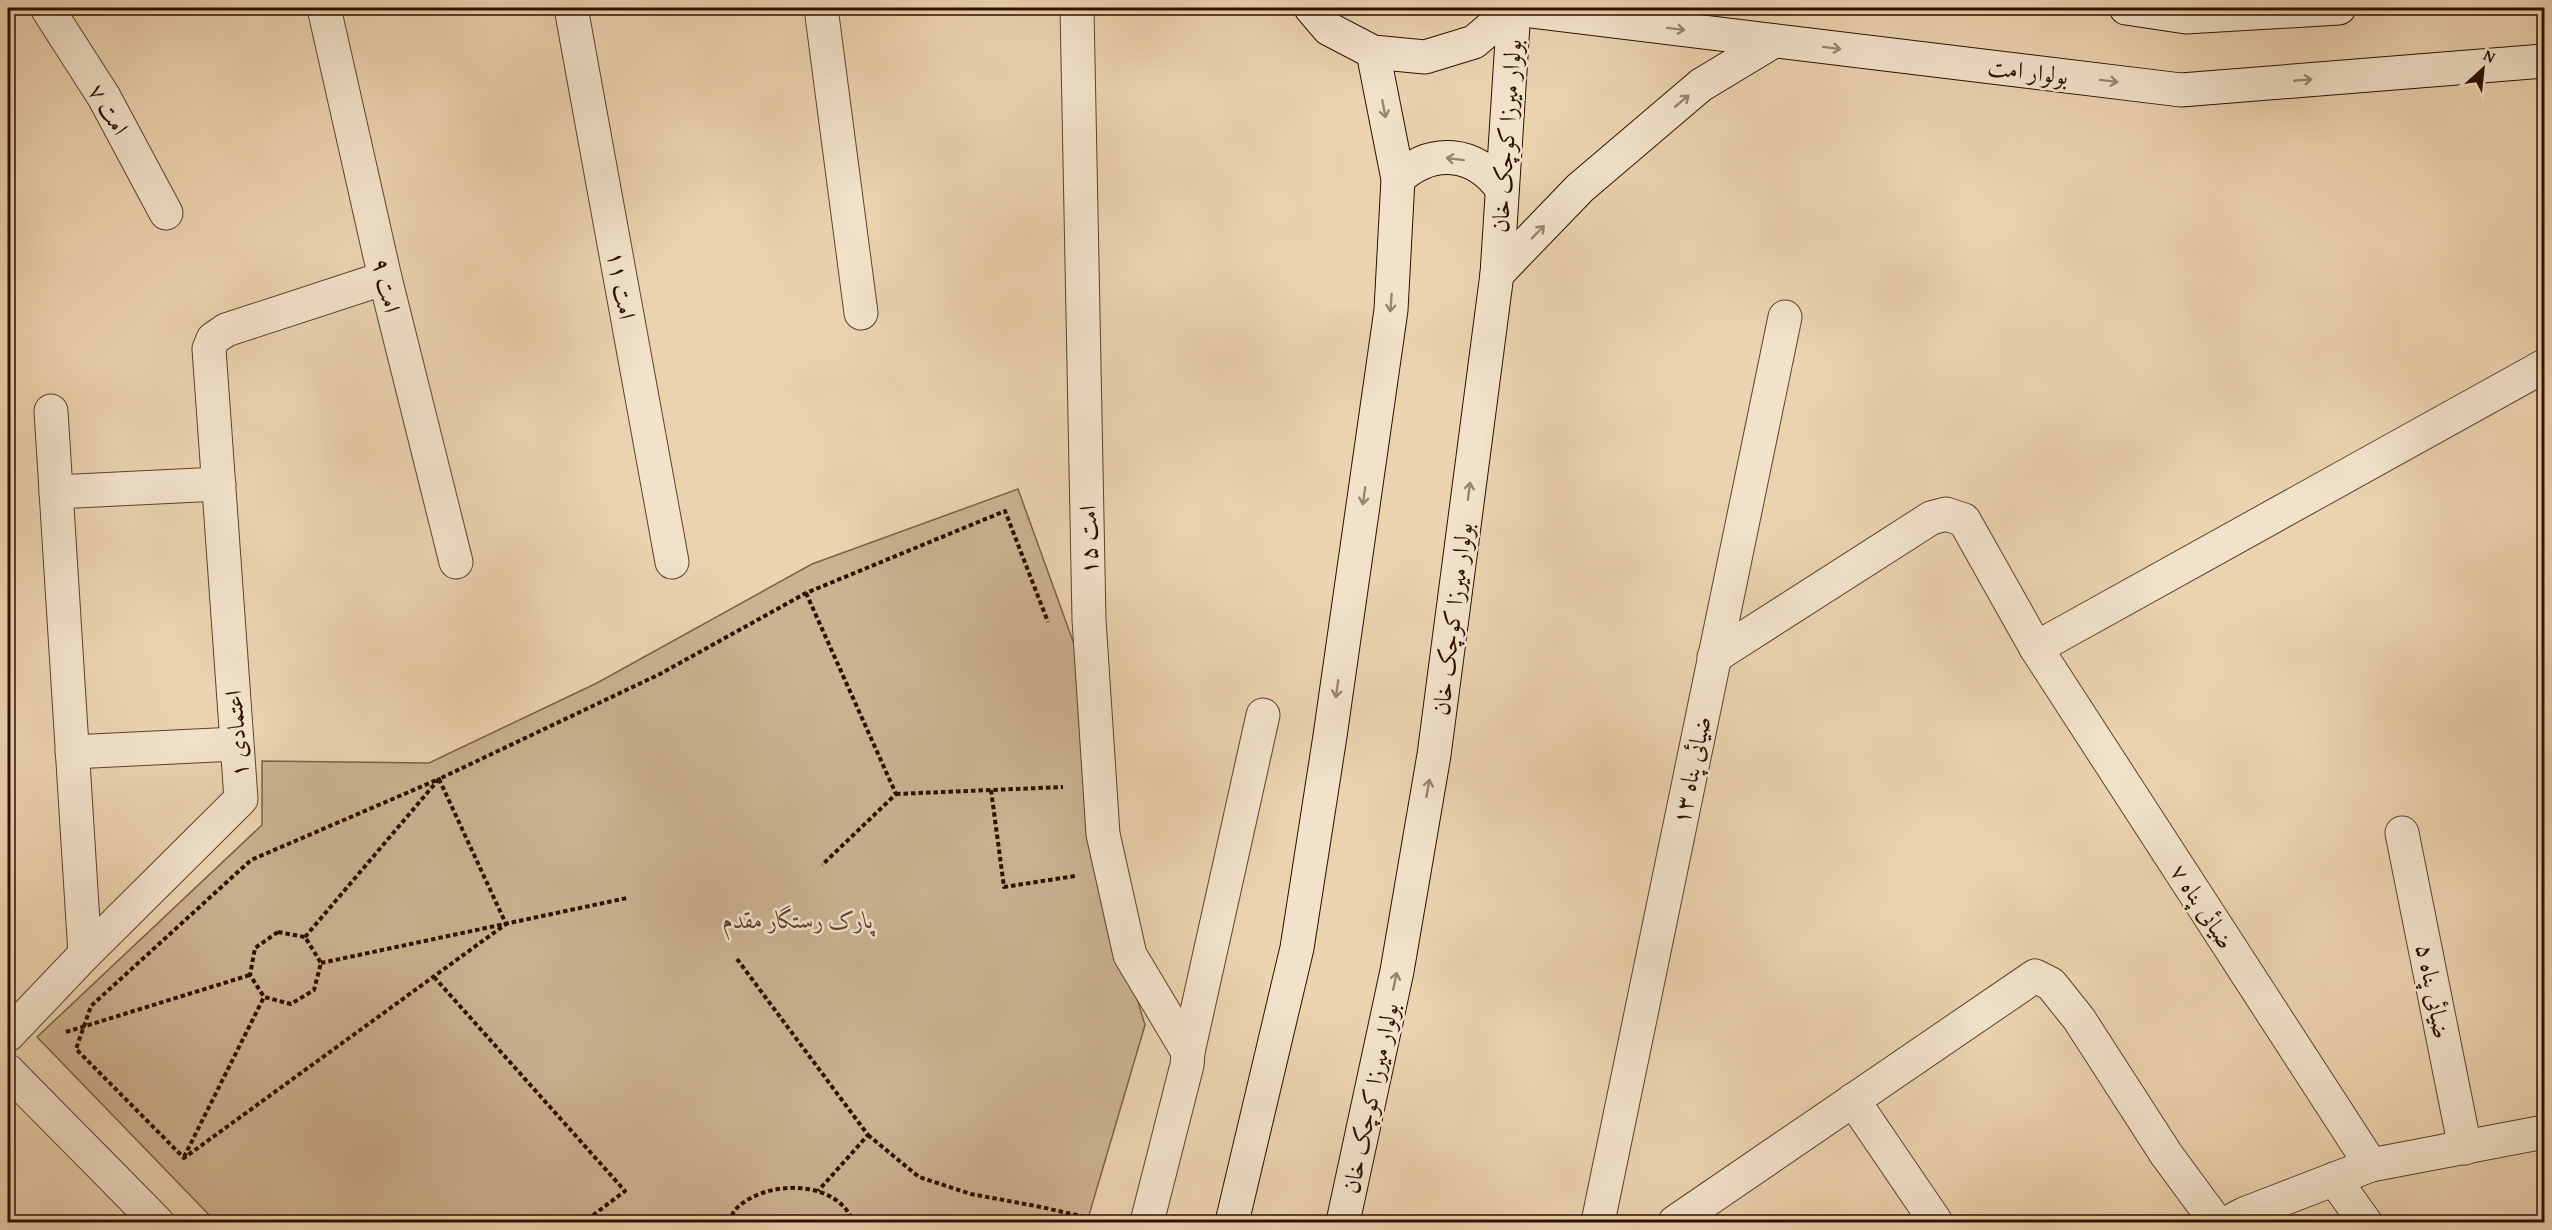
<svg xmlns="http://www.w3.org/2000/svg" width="2552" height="1230" font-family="'Gentium Book Plus',Amiri,serif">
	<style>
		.green { fill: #cbb291; stroke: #7c6148; stroke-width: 1.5 }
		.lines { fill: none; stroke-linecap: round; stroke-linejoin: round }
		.street-casing { stroke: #5c412c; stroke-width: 35 }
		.secondary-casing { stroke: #2c1000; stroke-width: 35 }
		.path { stroke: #2c1000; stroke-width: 4; stroke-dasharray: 4.5 3; stroke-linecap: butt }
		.street { stroke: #f2e2cb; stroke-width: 33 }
		.secondary { stroke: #f2e2cb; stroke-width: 33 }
		.oneway { stroke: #998470 }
		.labels { text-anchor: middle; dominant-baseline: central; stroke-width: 5; stroke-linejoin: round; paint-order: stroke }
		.street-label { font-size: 24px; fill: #2c1000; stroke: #f2e2cb }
		.park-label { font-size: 24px; font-style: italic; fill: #5c412c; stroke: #f2e2cb }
	</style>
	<rect width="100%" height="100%" fill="#ebd3af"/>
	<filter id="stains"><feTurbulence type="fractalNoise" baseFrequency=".00333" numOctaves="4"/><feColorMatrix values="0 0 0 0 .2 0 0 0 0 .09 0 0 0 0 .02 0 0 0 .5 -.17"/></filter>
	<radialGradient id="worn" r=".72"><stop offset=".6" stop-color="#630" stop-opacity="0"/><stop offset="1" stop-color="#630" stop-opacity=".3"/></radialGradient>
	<polygon class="green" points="1018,489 1083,669 1099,872 1145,1025 1087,1222 216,1222 37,1037 262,825 262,761 429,763 597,683 812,564"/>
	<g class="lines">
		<g class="street-casing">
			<g id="street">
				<polyline points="47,8 104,97 166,213"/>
				<polyline points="324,8 385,278 456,562"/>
				<polyline points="571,8 672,562"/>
				<polyline points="821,8 861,313"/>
				<polyline points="1077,8 1089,620 1103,834 1130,955 1188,1052"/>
				<polyline points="51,411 85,954"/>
				<polyline points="56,492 219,484"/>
				<polyline points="2036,648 2544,366"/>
				<polyline points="1714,657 1931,518 1946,514 1964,520 2036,648 2371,1165"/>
				<polyline points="72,752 236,744"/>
				<polyline points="2402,833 2465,1148"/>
				<polyline points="8,1035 85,954 241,799 209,349 213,339 226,330 385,278"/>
				<polyline points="8,1071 157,1222"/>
				<polyline points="1853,1100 1936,1222"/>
				<polyline points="2334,1179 2365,1222"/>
				<polyline points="1147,1222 1187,1065 1188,1052 1263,715"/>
				<polyline points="1598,1222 1785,317"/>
				<polyline points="1675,1222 2035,976 2051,984 2079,1019 2166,1154 2216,1222"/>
				<polyline points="2229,1222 2244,1214 2371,1165 2544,1132"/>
			</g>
		</g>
		<g class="secondary-casing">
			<g id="secondary">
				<polyline points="1311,8 1329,29 1373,52 1425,57 1474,42 1514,8"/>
				<polyline points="2126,8 2186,17 2339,8"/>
				<polyline points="1514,9 2181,90 2544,61"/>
				<path d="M 1398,179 C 1432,147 1475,151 1502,189"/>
				<polyline points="1497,274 1580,188 1701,85 1774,41"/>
				<polyline points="1232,1222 1297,948 1330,736 1391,310 1398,179 1373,52"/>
				<polyline points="1343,1222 1397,971 1434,755 1497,274 1514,9"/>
			</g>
		</g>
		<g class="path">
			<polyline points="806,593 896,794 822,865"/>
			<polygon points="439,779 506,924 184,1158 76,1049 91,1006 251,860"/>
			<polyline points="991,790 1004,887 1075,876"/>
			<polyline points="896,794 1063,787"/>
			<polygon points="278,932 305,937 321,963 314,990 291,1004 264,997 250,975 255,948"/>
			<polyline points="305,937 439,779 660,674 806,593 1005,511 1048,622"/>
			<polyline points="737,959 868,1135 818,1191"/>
			<polyline points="321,963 627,898"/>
			<polyline points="434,977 625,1191 584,1222"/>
			<polyline points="66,1032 250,975"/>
			<polyline points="868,1135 919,1177 971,1194 1041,1207 1107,1222"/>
			<polyline points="184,1157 264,997"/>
			<path d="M 728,1222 C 731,1218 733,1211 738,1207 C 764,1183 819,1180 844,1207 C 848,1211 851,1218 854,1222"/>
		</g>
		<use href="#street" class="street"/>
		<use href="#secondary" class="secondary"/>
	</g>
	<defs><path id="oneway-shaft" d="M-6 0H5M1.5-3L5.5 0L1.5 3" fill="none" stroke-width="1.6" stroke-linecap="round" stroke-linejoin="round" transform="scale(1.5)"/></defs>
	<g class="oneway">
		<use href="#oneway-shaft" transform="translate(1676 29) rotate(7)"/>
		<use href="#oneway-shaft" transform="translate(1832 48) rotate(7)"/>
		<use href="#oneway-shaft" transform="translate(2303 80) rotate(-5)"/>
		<use href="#oneway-shaft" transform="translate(2109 81) rotate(7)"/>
		<use href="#oneway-shaft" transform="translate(1682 101) rotate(-40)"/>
		<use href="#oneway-shaft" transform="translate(1384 109) rotate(79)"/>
		<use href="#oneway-shaft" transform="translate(1455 159) rotate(-173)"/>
		<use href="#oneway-shaft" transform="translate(1538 232) rotate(-46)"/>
		<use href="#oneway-shaft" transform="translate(1391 303) rotate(94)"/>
		<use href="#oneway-shaft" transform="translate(1469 491) rotate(-83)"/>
		<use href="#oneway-shaft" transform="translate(1364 496) rotate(98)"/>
		<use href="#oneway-shaft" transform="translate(1337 689) rotate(98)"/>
		<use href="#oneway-shaft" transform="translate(1428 788) rotate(-80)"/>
		<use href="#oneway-shaft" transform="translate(1395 981) rotate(-78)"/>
	</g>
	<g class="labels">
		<g class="street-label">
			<text transform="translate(2028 71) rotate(7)">بولوار امت</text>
			<text transform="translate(109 109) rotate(60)">امت ۷</text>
			<text transform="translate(1506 136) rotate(-86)">بولوار میرزا کوچک خان</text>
			<text transform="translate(387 285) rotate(77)">امت ۹</text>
			<text transform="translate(622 285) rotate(80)">امت ۱۱</text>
			<text transform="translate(1088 540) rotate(-91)">امت ۱۵</text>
			<text transform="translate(1452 619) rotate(-83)">بولوار میرزا کوچک خان</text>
			<text transform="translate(236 734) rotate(-94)">اعتمادی ۱</text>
			<text transform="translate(1691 770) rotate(-78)">ضیائی پناه ۱۳</text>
			<text transform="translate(2203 906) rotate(57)">ضیائی پناه ۷</text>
			<text transform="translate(2434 991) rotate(79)">ضیائی پناه ۵</text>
			<text transform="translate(1370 1098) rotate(-78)">بولوار میرزا کوچک خان</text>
		</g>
		<g class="park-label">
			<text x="798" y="919">پارک رستگار مقدم</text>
		</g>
	</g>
	<rect width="2552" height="1230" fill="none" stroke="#ebd3af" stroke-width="30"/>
	<rect x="9" y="9" width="2534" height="1212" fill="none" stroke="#2c1000" stroke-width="3"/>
	<rect x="15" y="15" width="2522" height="1200" fill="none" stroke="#2c1000" stroke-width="1.5"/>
	<g transform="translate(2483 69) rotate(27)" stroke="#f2e2cb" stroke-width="4.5" paint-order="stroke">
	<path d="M0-4.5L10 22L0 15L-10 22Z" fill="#2c1000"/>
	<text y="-9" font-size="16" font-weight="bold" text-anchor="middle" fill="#2c1000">N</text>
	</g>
	<rect width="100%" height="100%" filter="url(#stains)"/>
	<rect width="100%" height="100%" fill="url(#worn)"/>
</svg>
